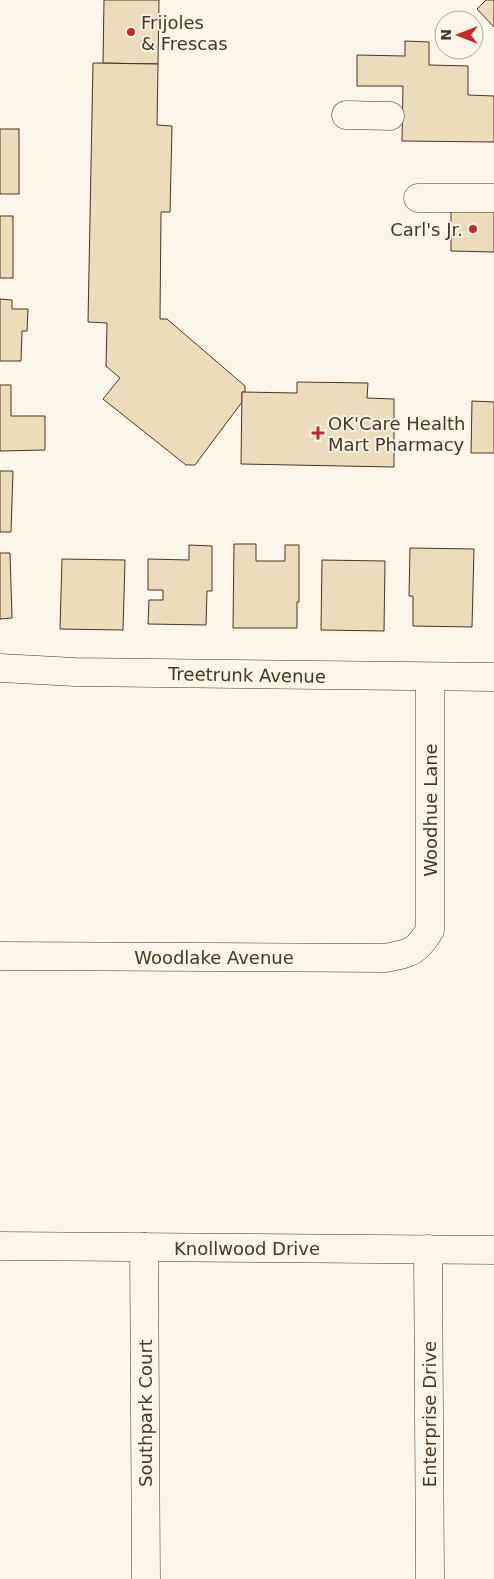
<svg xmlns="http://www.w3.org/2000/svg" width="494" height="1579" font-family="'DejaVu Sans',sans-serif">
	<style>
		.building { fill: #ecdcbc; stroke: #4a3520 }
		.lines { fill: none; stroke-linecap: round; stroke-linejoin: round }
		.minor-casing { stroke: #4a3520; stroke-width: 29 }
		.minor { stroke: #fbf6e9; stroke-width: 28 }
		.poi-dot { fill: #c62828; stroke: #fbf6e9; stroke-width: 2 }
		.labels { text-anchor: middle; dominant-baseline: central; stroke-width: 4; stroke-linejoin: round; paint-order: stroke }
		.poi-label { font-size: 18px; fill: #4a3520; stroke: #fbf6e9; text-anchor: start }
		.street-label { font-size: 18px; fill: #4a3520; stroke: #fbf6e9 }
	</style>
	<rect width="100%" height="100%" fill="#fbf6e9"/>
	<g class="building">
		<polygon points="104,0 159,0 158,64 103,63"/>
		<polygon points="486,0 494,0 494,27 477,9"/>
		<polygon points="405,41 429,42 429,65 468,66 468,95 494,96 494,142 402,141 403,86 357,86 357,55 405,56"/>
		<polygon points="93,63 158,64 157,125 172,126 170,212 161,212 160,319 167,319 245,386 245,392 242,392 242,402 195,465 186,465 103,399 120,378 106,366 107,323 88,322"/>
		<rect x="0" y="129" width="19" height="65"/>
		<polygon points="451,205 494,206 494,252 451,251"/>
		<rect x="0" y="216" width="13" height="62"/>
		<polygon points="0,299 12,300 12,309 28,309 27,331 22,331 21,361 0,361"/>
		<polygon points="297,382 368,383 367,398 394,399 394,467 241,464 242,392 297,393"/>
		<polygon points="0,385 11,385 11,416 45,416 45,450 0,451"/>
		<polygon points="472,401 494,402 494,453 471,453"/>
		<polygon points="0,471 13,471 11,532 0,532"/>
		<polygon points="234,544 256,544 256,561 285,561 285,545 299,545 299,602 297,602 297,628 233,628"/>
		<polygon points="189,545 212,546 212,591 207,591 206,625 148,624 149,600 163,600 163,590 148,590 148,559 189,560"/>
		<polygon points="410,548 474,549 472,627 413,626 413,596 409,596"/>
		<polygon points="0,553 10,553 12,618 0,619"/>
		<polygon points="62,559 125,560 123,630 60,629"/>
		<polygon points="322,560 385,561 384,631 321,630"/>
	</g>
	<g class="lines">
		<g class="minor-casing">
			<g id="minor">
				<polyline points="346,115 390,116"/>
				<polyline points="418,198 494,198"/>
				<polyline points="0,668 75,672 494,677"/>
				<path d="M 0,956 L 385,958 C 410,953 416,953 430,930 L 430,677"/>
				<polyline points="0,1246 494,1250"/>
				<polyline points="144,1247 146,1579"/>
				<polyline points="428,1249 430,1579"/>
			</g>
		</g>
		<use href="#minor" class="minor"/>
	</g>
	<g class="poi-dot">
		<circle cx="131" cy="32" r="5"/>
		<circle cx="473" cy="229" r="5"/>
		<path d="M315.5 425.5h5v5h5v5h-5v5h-5v-5h-5v-5h5z"/>
	</g>
	<g class="labels">
		<g class="poi-label">
			<text x="141" y="22">Frijoles<tspan x="141" dy="21">&amp; Frescas</tspan></text>
			<text x="463" y="229" text-anchor="end">Carl's Jr.</text>
			<text x="328" y="423">OK'Care Health<tspan x="328" dy="21">Mart Pharmacy</tspan></text>
		</g>
		<g class="street-label">
			<text transform="translate(247 675) rotate(1)">Treetrunk Avenue</text>
			<text transform="translate(430 810) rotate(-90)">Woodhue Lane</text>
			<text x="214" y="957">Woodlake Avenue</text>
			<text x="247" y="1248">Knollwood Drive</text>
			<text transform="translate(145 1413) rotate(-90)">Southpark Court</text>
			<text transform="translate(429 1414) rotate(-90)">Enterprise Drive</text>
		</g>
	</g>
	<g transform="translate(459 35) rotate(270)"><circle r="24" fill="#fbf6e9" stroke="#b4a999"/>
	<path d="M0-4L9 19L0 12L-9 19Z" fill="#c62828"/>
	<text y="-8" font-size="14" font-weight="bold" text-anchor="middle" fill="#4a3520">N</text>
	</g>
</svg>
